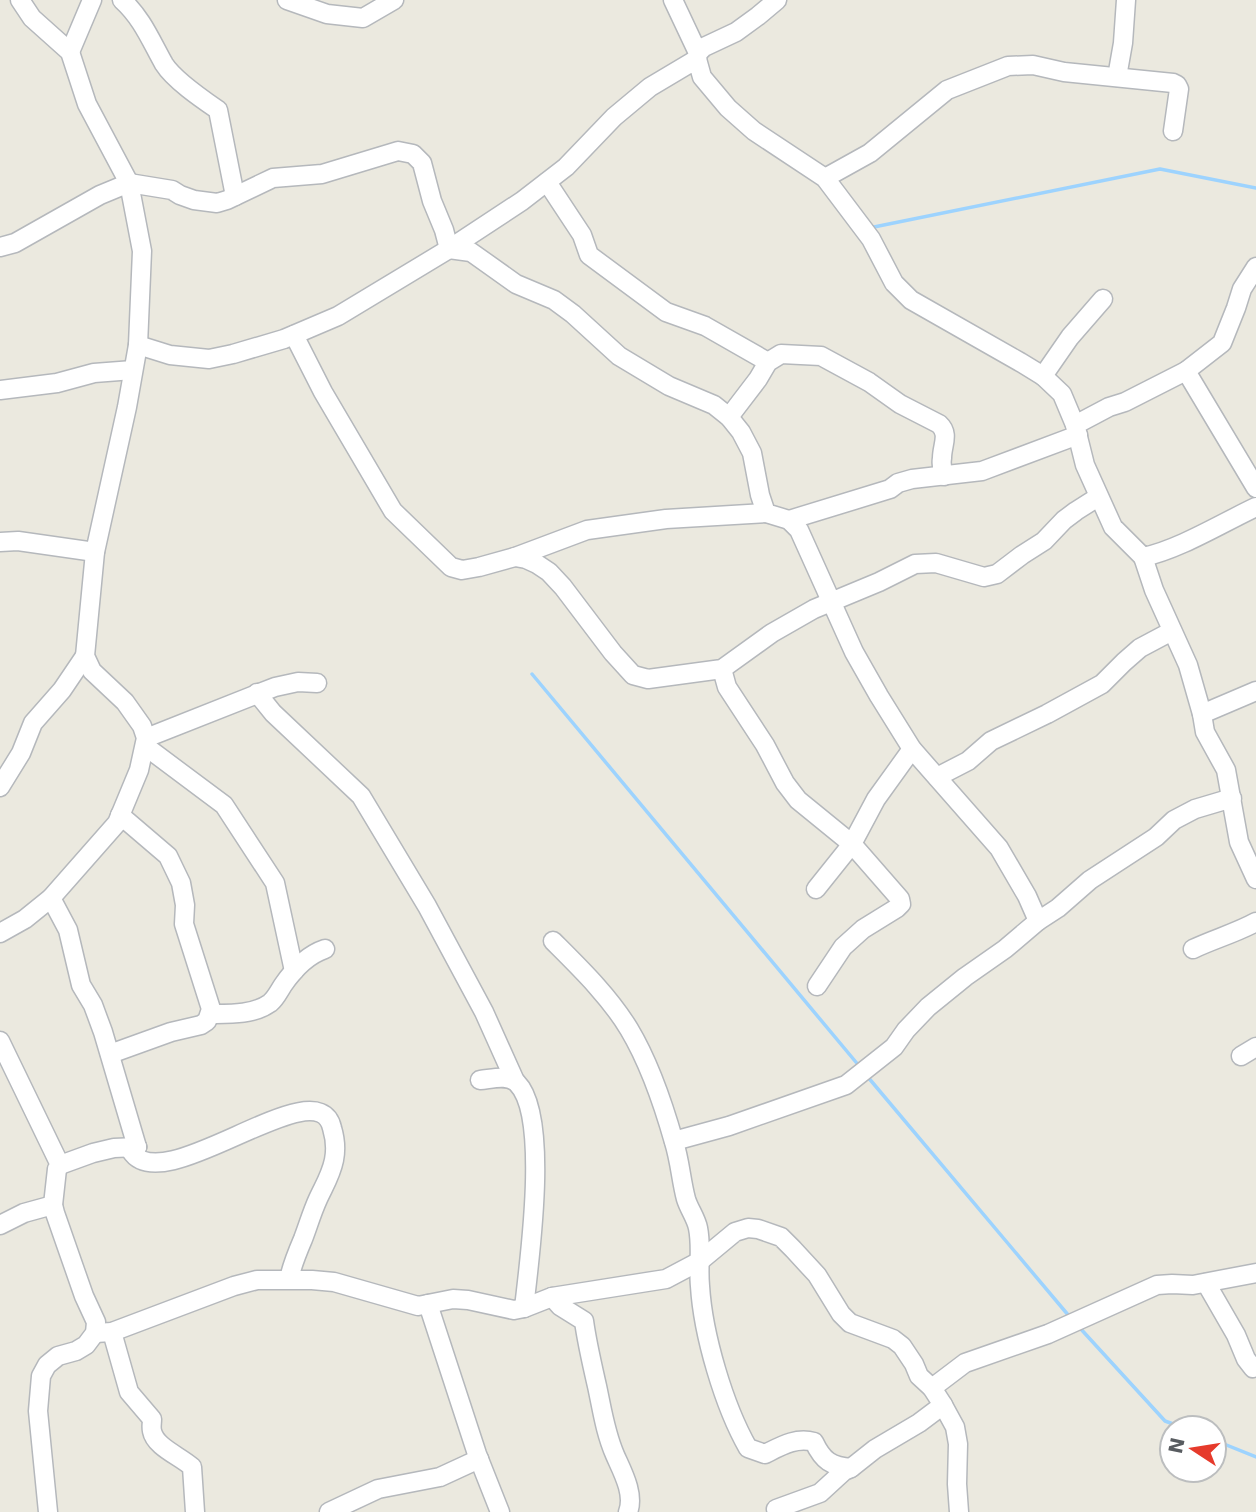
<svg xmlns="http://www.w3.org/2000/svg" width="1256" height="1512" font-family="'DejaVu Sans',sans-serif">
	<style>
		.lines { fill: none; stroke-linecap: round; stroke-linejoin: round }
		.stream { stroke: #9dd3fe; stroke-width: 3.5 }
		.minor-casing { stroke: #b5b8bc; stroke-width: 21 }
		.minor { stroke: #fff; stroke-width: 18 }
	</style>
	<rect width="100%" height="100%" fill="#ebe9df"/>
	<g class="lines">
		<g class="stream">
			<polyline points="869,228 1160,169 1256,188"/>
			<polyline points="532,674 860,1067"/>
			<polyline points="867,1076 1069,1316"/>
			<polyline points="1079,1327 1165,1421 1184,1428"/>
			<polyline points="1214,1440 1256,1457"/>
		</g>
		<g class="minor-casing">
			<g id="minor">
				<path d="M 122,0 C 142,18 151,41 164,64 C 174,80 202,99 218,110 L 235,196"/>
				<polyline points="287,0 327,14 363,18 394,0"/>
				<polyline points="673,0 698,53"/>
				<polyline points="70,52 92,0"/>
				<polyline points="697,59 698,53 704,47 736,32 758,16 777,0"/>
				<polyline points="1117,77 1123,43 1126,0"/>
				<polyline points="825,178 870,153 947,90 1008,66 1033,65 1064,72 1173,83 1177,85 1179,89 1173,131"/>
				<polyline points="547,182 582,235 589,255 666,312 705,326 768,362"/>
				<polyline points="0,247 15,243 100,195 129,183 172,190 180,195 194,200 217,203 227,200 273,178 322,174 398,151 413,154 422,163 432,201 444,230 449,249 471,252 516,284 554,300 573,314 619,356 669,386 714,405 729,417 741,432 752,453 760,495 766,513 789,520 799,530 854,652 879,696 912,749 999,848 1027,896 1038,921 1005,949 965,977 928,1007 906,1030 894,1047 846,1085 729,1126 674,1141"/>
				<polyline points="294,335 323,392 393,511 451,567 462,570 479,567 515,557 526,559 537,564 549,572 563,587 613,653 633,675 648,679 722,669 772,633 814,609 879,582 915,564 936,563 984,577 997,574 1022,555 1044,541 1064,520 1076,511 1098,497"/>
				<path d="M 138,345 L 170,355 L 209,359 L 233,354 L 284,339 L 338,316 L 449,249 L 522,201 L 566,167 L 614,117 L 650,87 L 697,59 L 702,77 L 728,108 L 754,131 L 825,178 L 871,239 L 894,283 L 911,300 L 1020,362 L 1043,376 L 1062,394 L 1075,425 L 1085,465 L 1113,527 L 1143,557 C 1178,550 1222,523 1256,507"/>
				<polyline points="1186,371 1256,488"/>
				<polyline points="1043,376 1070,337 1103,299"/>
				<polyline points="0,390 57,383 94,373 133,370"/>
				<path d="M 729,417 L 758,379 L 768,362 L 781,354 L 821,356 L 869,382 L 900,404 L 939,424 C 950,434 942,445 942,458 C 941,464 942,470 944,476"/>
				<polyline points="1075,425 1109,407 1125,402 1186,371 1222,343 1236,308 1242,289 1256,267"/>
				<polyline points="789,520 890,489 898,483 912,479 982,471 1078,435"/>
				<polyline points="0,542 18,541 95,552"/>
				<polyline points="515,557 587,530 666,519 766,513"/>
				<polyline points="1143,557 1154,590 1188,665 1202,714 1205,732 1226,770 1239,842 1256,879"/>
				<polyline points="722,669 727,687 765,745 785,783 798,800 852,844 876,799 912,749"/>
				<polyline points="257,693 273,713 361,796 427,906 484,1012 515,1081"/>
				<polyline points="1202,714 1256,691"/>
				<polyline points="146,738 275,687 298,682 317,683"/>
				<polyline points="145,746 224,805 275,883 294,971"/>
				<polyline points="937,777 968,761 991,741 1047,714 1102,684 1124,662 1140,648 1172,631"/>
				<polyline points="0,787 21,753 33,723 62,690 85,656"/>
				<polyline points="816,889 852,844 900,899 901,904 897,908 863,929 843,947 817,986"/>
				<polyline points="51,898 68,930 81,985 93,1005 103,1032 137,1147"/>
				<polyline points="1038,921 1058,908 1090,880 1156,837 1174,820 1195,809 1232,798"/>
				<polyline points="0,933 25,919 51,898 117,823 139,770 146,738 142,726 125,702 92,671 85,656 95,552 127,407 138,345 142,251 129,183 87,104 70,52 32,18 20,0"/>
				<path d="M 553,941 C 580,968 609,996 629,1029 C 650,1064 663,1103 674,1142 C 680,1161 681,1180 686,1199 C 689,1209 696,1218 698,1228 C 702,1247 698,1267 700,1286 C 703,1335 724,1406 748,1448 L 765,1454 C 781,1446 796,1437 814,1442 C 823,1461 831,1466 851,1468 L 875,1449 L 919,1423 L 943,1405"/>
				<path d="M 1193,949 C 1214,939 1236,933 1256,922"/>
				<path d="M 210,1014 C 230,1014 253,1015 270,1003 C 276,998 279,991 283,985 C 294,969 307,955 325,949"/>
				<polyline points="0,1041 60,1165 57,1169 53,1205 55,1213 84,1296 96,1322 95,1333 86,1345 76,1351 58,1356 47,1365 41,1376 38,1411 48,1512"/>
				<polyline points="110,1054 171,1032 201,1025 207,1021 211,1009 184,924 185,905 181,883 168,856 120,815"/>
				<polyline points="1241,1056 1256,1047"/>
				<path d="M 480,1080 C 492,1079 508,1074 517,1083 C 550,1116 529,1262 524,1308"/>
				<path d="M 137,1147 L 131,1151 C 163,1202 318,1065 332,1128 C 335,1138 336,1150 334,1160 C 331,1175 324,1186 318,1199 C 312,1212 308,1226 303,1239 C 297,1253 292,1265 289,1279"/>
				<polyline points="60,1165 93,1153 114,1148 137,1147"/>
				<polyline points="0,1225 24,1213 53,1205"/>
				<polyline points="1206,1283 1236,1335 1246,1359 1253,1368 1256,1367"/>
				<path d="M 552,1297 L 560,1306 L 584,1321 C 587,1343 592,1364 597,1386 C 602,1409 605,1432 615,1455 C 622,1471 635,1494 628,1512"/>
				<polyline points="428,1304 477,1454 500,1512"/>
				<path d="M 112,1332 L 129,1392 L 152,1419 C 152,1423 151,1427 152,1431 C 155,1447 180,1456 192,1467 L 195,1512"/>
				<polyline points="95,1333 112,1332 234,1286 257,1280 312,1280 334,1282 418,1306 453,1299 468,1300 514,1310 524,1308 552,1297 666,1279 700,1261 735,1232 748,1228 758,1229 781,1237 793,1249 817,1275 841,1314 850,1323 893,1339 902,1346 914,1364 919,1376 932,1388 943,1405 955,1427 958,1444 957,1484 959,1512"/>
				<polyline points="932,1388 965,1363 1048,1334 1157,1285 1172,1284 1193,1285 1256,1273"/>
				<polyline points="776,1509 820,1493 844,1471 851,1468"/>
				<polyline points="329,1512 378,1489 440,1477 479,1459"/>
			</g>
		</g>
		<use href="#minor" class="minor"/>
	</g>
	<g transform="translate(1193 1449) rotate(282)"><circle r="33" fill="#ffffff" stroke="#bcbebf" stroke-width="2"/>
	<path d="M0-5L12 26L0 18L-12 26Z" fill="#e63a2b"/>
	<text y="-10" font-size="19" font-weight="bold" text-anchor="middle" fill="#585c60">N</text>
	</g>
</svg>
